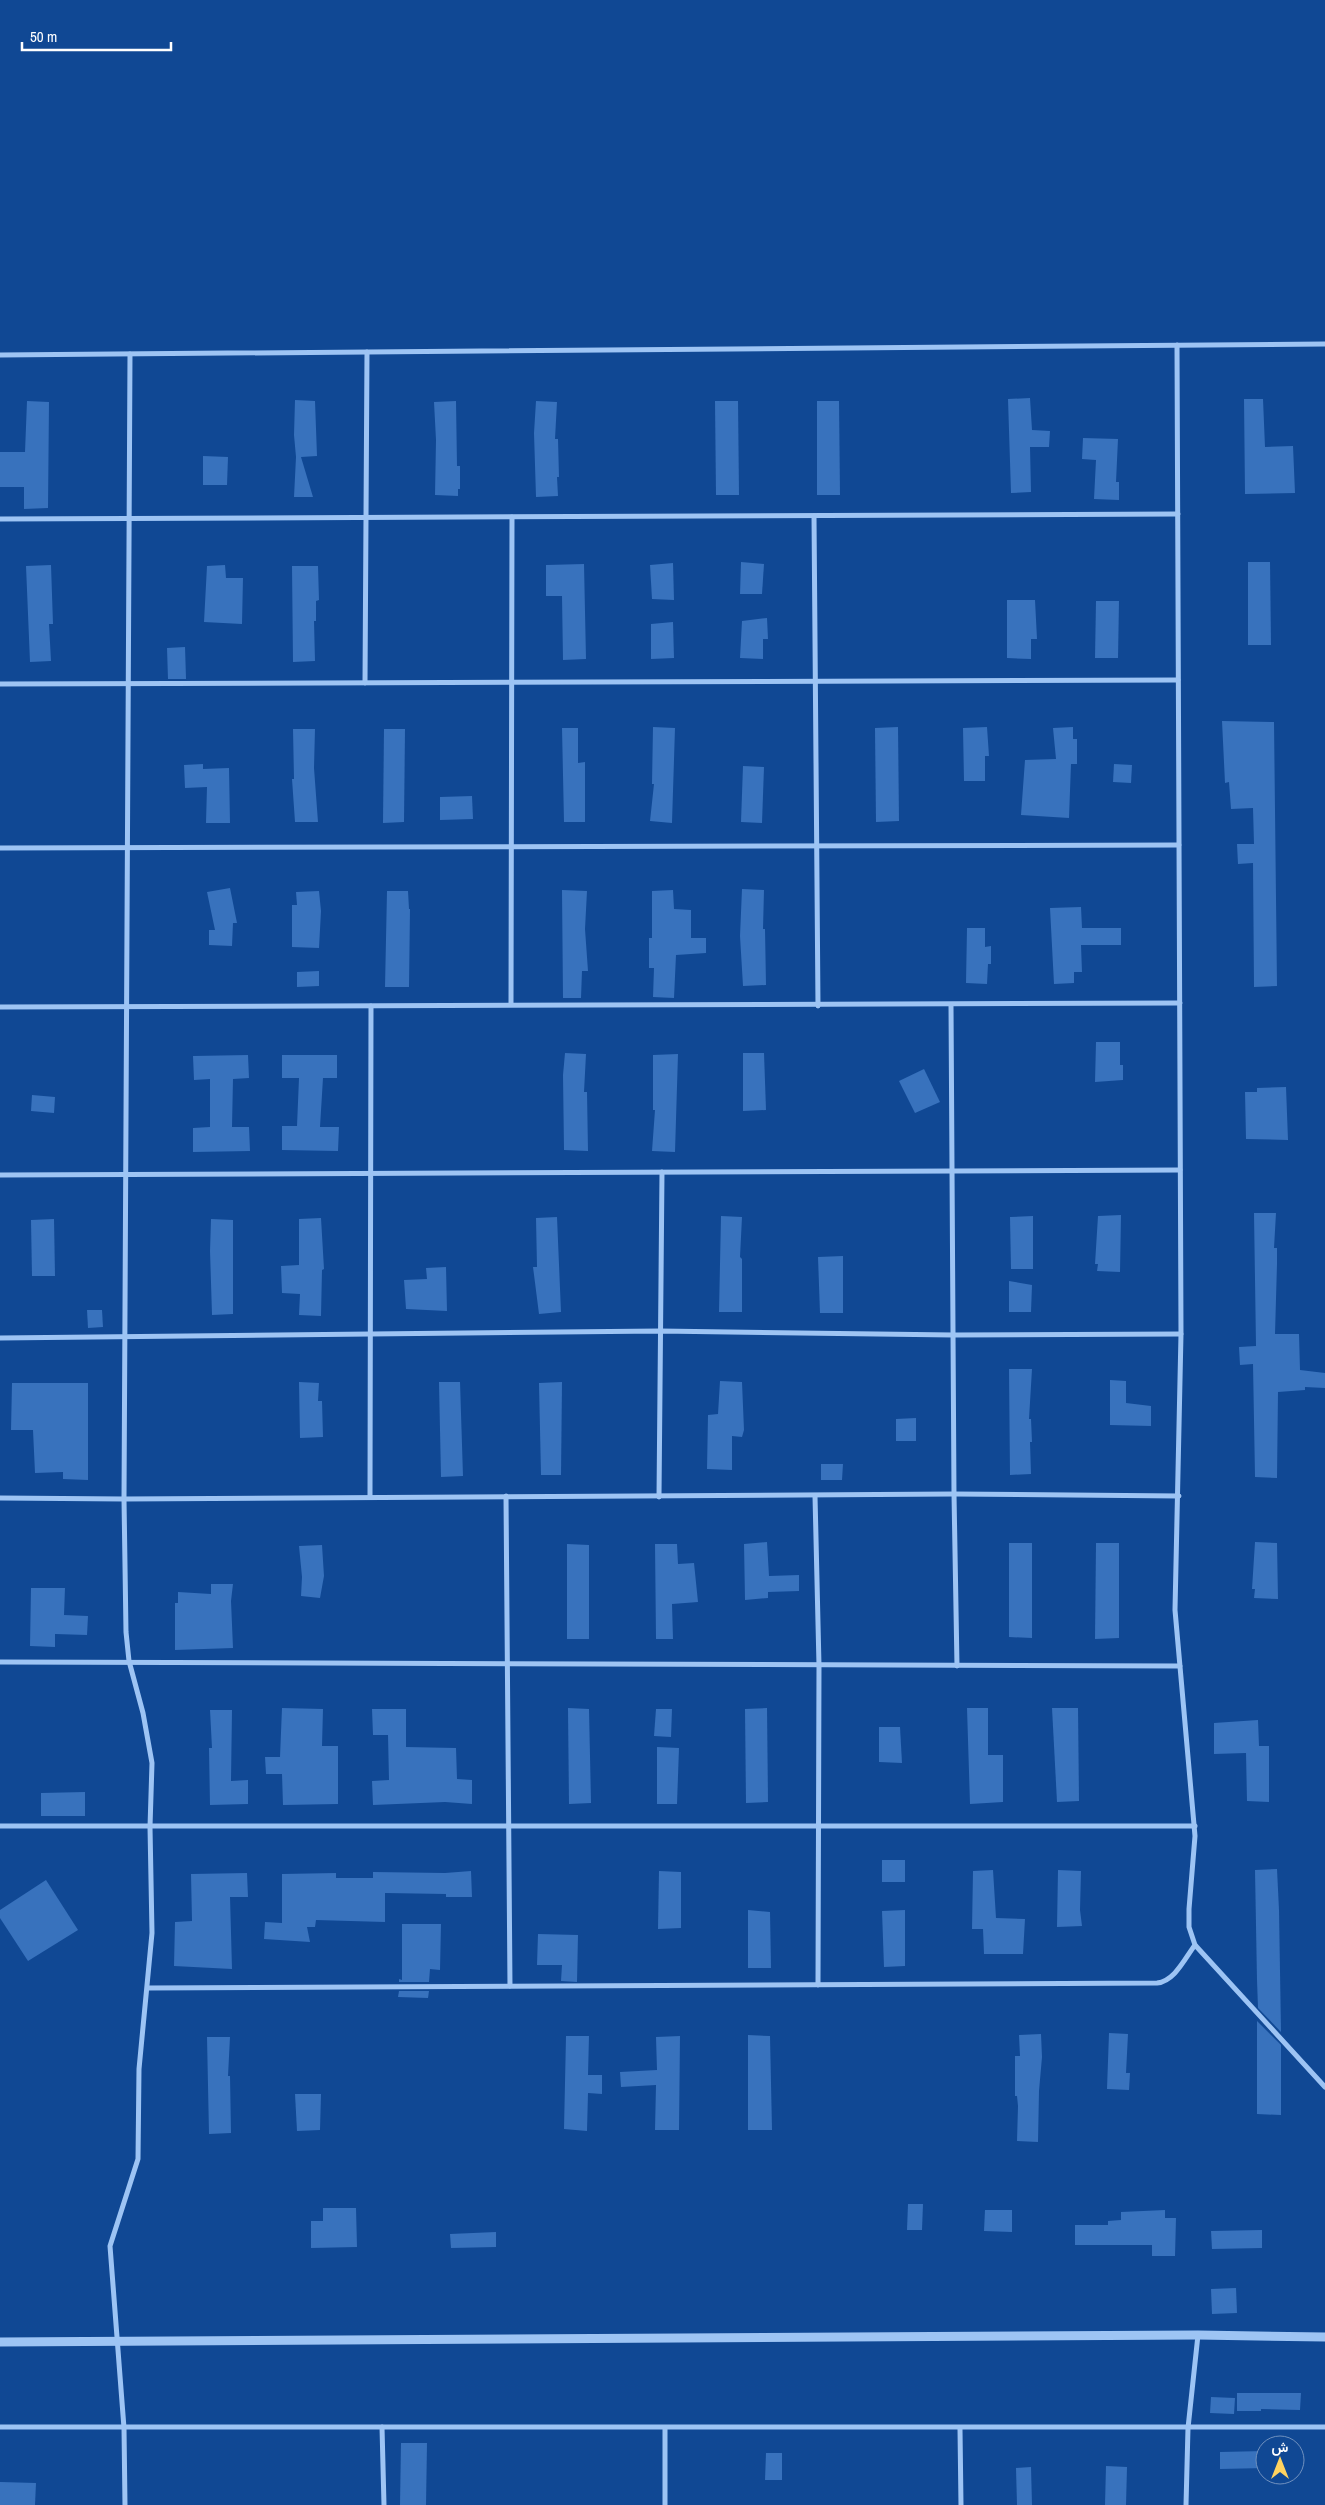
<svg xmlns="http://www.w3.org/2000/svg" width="1325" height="2505" font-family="'Archivo Narrow',Vazirmatn,sans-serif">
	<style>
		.building { fill: #3872bd }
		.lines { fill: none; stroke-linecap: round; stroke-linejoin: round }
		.minor { stroke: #9dc4f4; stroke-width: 5 }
		.tertiary { stroke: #9dc4f4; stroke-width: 9 }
	</style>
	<rect width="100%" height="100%" fill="#104894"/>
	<g class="building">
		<polygon points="1030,398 1032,430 1050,431 1049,447 1030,447 1031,492 1011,493 1008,399"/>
		<polygon points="1244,399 1263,399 1265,447 1293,446 1295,493 1245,494"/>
		<polygon points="295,400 315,401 317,456 301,457 313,497 294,497 296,457 294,435"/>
		<polygon points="27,401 49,402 48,508 24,509 24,487 0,487 0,452 25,452"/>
		<polygon points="456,401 457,466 460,466 460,489 458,489 458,496 435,495 436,440 434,402"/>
		<polygon points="536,401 557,402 555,439 558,439 559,477 557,477 558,496 536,497 534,433"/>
		<polygon points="715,401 738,401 739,495 716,495"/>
		<polygon points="817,401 839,401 840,495 817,495"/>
		<polygon points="1083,438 1118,439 1116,482 1119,482 1119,500 1094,499 1096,460 1082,459"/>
		<polygon points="203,456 228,457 227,485 203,485"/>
		<polygon points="741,562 764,564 762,594 740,594"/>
		<polygon points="1248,562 1270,562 1271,645 1248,645"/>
		<polygon points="673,563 674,600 652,599 650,565"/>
		<polygon points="584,564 586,659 563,660 562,596 546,596 546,565"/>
		<polygon points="51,565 53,624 49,624 51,661 30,662 26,566"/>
		<polygon points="225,565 226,578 243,578 242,624 204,622 207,566"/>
		<polygon points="292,566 318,566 319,600 316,601 316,621 314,621 315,661 293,662"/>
		<polygon points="1007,600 1035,600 1037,639 1031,639 1031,659 1007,658"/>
		<polygon points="1096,601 1119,601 1118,658 1095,658"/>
		<polygon points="767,618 768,639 763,639 763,659 740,658 742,621"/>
		<polygon points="673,622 674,658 651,659 651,624"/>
		<polygon points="185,647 186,679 168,679 167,648"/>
		<polygon points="1222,721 1274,722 1277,986 1254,987 1253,863 1238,864 1237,844 1254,844 1253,808 1231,809 1229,782 1225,783"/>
		<polygon points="653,727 675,728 672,823 650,821 654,784 652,784"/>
		<polygon points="898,727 899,821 876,822 875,728"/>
		<polygon points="987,727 989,756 985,756 985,781 964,781 963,728"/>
		<polygon points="1073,727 1073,739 1077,739 1077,764 1071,764 1069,818 1021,815 1025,760 1056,759 1053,728"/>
		<polygon points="562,728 578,728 578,763 585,762 585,822 564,822"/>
		<polygon points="293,729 315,729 314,768 318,822 295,822 292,779 294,779"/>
		<polygon points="384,729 405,729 404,822 383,823"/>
		<polygon points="203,764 203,769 229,768 230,823 206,823 207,787 185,788 184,765"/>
		<polygon points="1114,764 1132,765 1131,783 1113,782"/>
		<polygon points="743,766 764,767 762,823 741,822"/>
		<polygon points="472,796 473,819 440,820 440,797"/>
		<polygon points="230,888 237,923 233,923 232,946 209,945 209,930 215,930 207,892"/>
		<polygon points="742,889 764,890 763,929 765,929 766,985 743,986 740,936"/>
		<polygon points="562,890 587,891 585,929 588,971 582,971 581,998 563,998"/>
		<polygon points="673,890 674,909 691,910 691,938 706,938 706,953 676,955 674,998 653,997 654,968 649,968 649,938 652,938 652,891"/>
		<polygon points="319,891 321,911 319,948 292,947 292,905 297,905 296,892"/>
		<polygon points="387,891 408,891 409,909 410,909 409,987 385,987"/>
		<polygon points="1081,907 1082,928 1121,928 1121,945 1081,945 1082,972 1074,972 1074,983 1054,984 1050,908"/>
		<polygon points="967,928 985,928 985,947 991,946 991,964 988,964 987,984 966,983"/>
		<polygon points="319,971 319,986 297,987 297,972"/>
		<polygon points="1096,1042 1120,1042 1120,1065 1123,1065 1123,1080 1095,1082"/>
		<polygon points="565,1053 586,1054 584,1092 587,1092 588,1151 564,1150 563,1075"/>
		<polygon points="743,1053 764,1053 766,1110 743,1111"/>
		<polygon points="678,1054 675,1152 652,1151 655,1110 653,1110 653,1055"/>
		<polygon points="248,1055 249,1078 233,1079 232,1127 249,1127 250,1151 193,1152 193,1128 210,1127 210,1079 194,1080 193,1056"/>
		<polygon points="282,1055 337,1055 337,1078 323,1078 320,1127 339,1127 338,1151 282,1150 282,1126 297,1126 299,1078 282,1078"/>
		<polygon points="924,1069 940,1102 915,1113 899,1081"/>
		<polygon points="1286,1087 1288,1140 1246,1139 1245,1092 1257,1092 1257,1088"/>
		<polygon points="32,1095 55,1097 54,1113 31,1111"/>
		<polygon points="1254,1213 1276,1213 1274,1248 1277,1248 1277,1264 1275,1334 1299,1334 1300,1370 1325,1373 1325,1388 1305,1387 1305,1390 1278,1392 1277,1478 1255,1477 1253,1364 1240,1365 1239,1347 1256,1346"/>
		<polygon points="1121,1215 1120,1272 1097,1271 1098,1264 1095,1264 1098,1216"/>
		<polygon points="721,1216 742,1217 740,1257 742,1259 742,1312 719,1312"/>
		<polygon points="1033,1216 1033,1269 1011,1269 1010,1217"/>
		<polygon points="557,1217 561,1312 539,1314 533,1267 537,1267 536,1218"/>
		<polygon points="321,1218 324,1269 322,1270 321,1316 299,1315 300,1294 282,1293 281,1266 299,1265 299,1219"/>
		<polygon points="54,1219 55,1276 32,1276 31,1220"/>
		<polygon points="211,1219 233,1220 233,1314 212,1315 210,1251"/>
		<polygon points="843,1256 843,1313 820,1313 818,1257"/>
		<polygon points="446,1267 447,1311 406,1309 404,1280 427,1279 426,1268"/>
		<polygon points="1009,1281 1032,1285 1031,1312 1009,1312"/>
		<polygon points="87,1310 102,1310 103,1327 88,1328"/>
		<polygon points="1009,1369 1032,1369 1029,1419 1031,1419 1032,1442 1030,1442 1031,1474 1010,1475"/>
		<polygon points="1110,1380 1126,1381 1126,1403 1151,1406 1151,1426 1110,1425"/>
		<polygon points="720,1381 742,1382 744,1430 742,1437 732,1436 732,1470 707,1469 708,1415 718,1414"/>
		<polygon points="299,1382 319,1383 318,1401 322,1401 323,1437 300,1438"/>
		<polygon points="439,1382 460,1382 463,1476 441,1477"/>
		<polygon points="562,1382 561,1475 541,1475 539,1383"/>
		<polygon points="12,1383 88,1383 88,1480 63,1479 63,1472 35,1473 33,1430 11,1430"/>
		<polygon points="916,1418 916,1441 896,1441 896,1419"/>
		<polygon points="821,1464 843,1464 842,1480 821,1480"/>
		<polygon points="767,1542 769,1576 799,1575 799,1591 768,1592 768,1598 745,1600 744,1544"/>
		<polygon points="1255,1542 1277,1543 1278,1599 1254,1598 1255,1589 1252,1589"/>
		<polygon points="1009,1543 1032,1543 1032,1638 1009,1637"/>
		<polygon points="1096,1543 1119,1543 1119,1638 1095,1639"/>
		<polygon points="567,1544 589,1545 589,1639 567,1639"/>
		<polygon points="655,1544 677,1544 678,1564 694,1563 698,1602 672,1604 673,1639 656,1639"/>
		<polygon points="322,1545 324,1576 320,1598 301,1596 302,1577 299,1546"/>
		<polygon points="211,1584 233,1584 231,1601 233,1648 175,1650 175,1603 178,1603 178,1592 211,1594"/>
		<polygon points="31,1588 65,1588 64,1615 88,1616 87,1635 55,1634 55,1647 30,1646"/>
		<polygon points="282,1708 323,1709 322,1746 338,1746 338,1804 283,1805 282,1774 266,1774 265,1757 280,1757"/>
		<polygon points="568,1708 589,1709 591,1803 569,1804"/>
		<polygon points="767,1708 768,1802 746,1803 745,1709"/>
		<polygon points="967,1708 988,1708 988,1755 1003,1755 1003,1802 970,1804"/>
		<polygon points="1052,1708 1078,1708 1079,1801 1057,1802"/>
		<polygon points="372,1709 406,1709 406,1747 456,1748 457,1779 472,1780 472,1804 445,1802 373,1805 372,1781 389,1780 388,1735 373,1735"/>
		<polygon points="656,1709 672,1709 671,1737 654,1736"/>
		<polygon points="210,1710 232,1710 231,1781 248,1780 248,1804 210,1805 209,1748 212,1748"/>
		<polygon points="1258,1720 1259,1746 1269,1746 1269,1802 1247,1801 1246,1753 1214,1754 1214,1723"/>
		<polygon points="879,1727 900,1727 902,1763 879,1762"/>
		<polygon points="657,1747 679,1748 677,1804 657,1804"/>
		<polygon points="85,1792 85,1816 41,1816 41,1793"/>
		<rect x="882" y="1860" width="23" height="22"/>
		<polygon points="1277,1869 1279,1910 1281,2032 1258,2008 1257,1980 1255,1870"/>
		<polygon points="993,1870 996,1918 1025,1919 1023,1954 984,1954 983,1929 972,1929 973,1871"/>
		<polygon points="1058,1870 1081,1871 1080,1910 1082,1926 1057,1927"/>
		<polygon points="471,1871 472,1897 446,1897 446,1894 385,1893 385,1922 316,1920 315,1927 307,1927 310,1942 264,1939 265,1922 282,1923 282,1874 336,1873 336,1878 373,1878 373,1872 445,1873"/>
		<polygon points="659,1871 681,1872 681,1928 658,1929"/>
		<polygon points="247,1873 248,1897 230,1897 232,1969 174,1966 175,1922 192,1921 191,1874"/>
		<polygon points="46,1880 78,1930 28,1961 0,1918 0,1910"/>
		<polygon points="748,1910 770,1912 771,1968 748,1968"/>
		<polygon points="905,1910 905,1966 884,1967 882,1911"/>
		<polygon points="402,1924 441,1924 440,1970 430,1969 429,1982 399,1982 399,1979 402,1980"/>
		<polygon points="538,1934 578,1935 577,1982 561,1981 562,1965 537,1965"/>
		<polygon points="399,1991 429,1991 428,1998 398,1997"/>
		<polygon points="1257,2021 1281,2045 1281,2115 1257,2114"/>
		<polygon points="1109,2033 1128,2034 1126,2073 1130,2073 1129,2090 1107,2089"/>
		<polygon points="1041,2034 1042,2057 1039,2091 1038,2142 1017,2141 1018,2106 1017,2096 1015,2096 1015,2056 1020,2056 1019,2035"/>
		<polygon points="748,2035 770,2036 772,2130 748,2130"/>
		<polygon points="566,2036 589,2036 588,2075 602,2075 602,2094 588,2093 587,2131 564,2129"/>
		<polygon points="680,2036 679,2130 655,2130 656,2085 621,2087 620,2072 657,2070 656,2037"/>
		<polygon points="207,2037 230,2037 228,2076 230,2076 231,2133 209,2134"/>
		<polygon points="295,2094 321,2094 320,2130 297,2131"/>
		<polygon points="908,2204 923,2204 922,2230 907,2230"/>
		<polygon points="323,2208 356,2208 357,2247 311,2248 311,2221 323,2221"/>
		<polygon points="985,2210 1012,2210 1012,2232 984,2231"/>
		<polygon points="1165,2210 1165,2218 1176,2218 1175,2256 1152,2256 1152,2245 1075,2245 1075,2225 1108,2225 1108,2221 1121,2220 1121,2212"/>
		<polygon points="1262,2230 1262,2248 1212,2249 1211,2231"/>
		<polygon points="496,2232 496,2247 451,2248 450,2234"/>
		<polygon points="1236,2288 1237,2313 1212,2314 1211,2289"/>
		<polygon points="1237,2393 1301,2393 1300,2410 1261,2409 1261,2411 1237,2411"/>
		<polygon points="1211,2397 1235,2398 1234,2414 1210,2413"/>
		<polygon points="401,2443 427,2443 426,2505 400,2505"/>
		<polygon points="1265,2451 1265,2468 1220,2469 1220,2452"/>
		<polygon points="766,2453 782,2453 782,2480 765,2480"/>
		<polygon points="1106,2466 1127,2467 1126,2505 1105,2505"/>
		<polygon points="1031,2467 1032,2505 1017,2505 1016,2468"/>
		<polygon points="0,2482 36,2483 35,2505 0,2505"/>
	</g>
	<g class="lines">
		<g class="minor">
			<polyline points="1177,345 1181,1334 1175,1610 1195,1836 1189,1909 1189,1927 1195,1945 1325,2087"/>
			<polyline points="0,355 1325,344"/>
			<polyline points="814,516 818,1006"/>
			<polyline points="0,519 1178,514"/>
			<polyline points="365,683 367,352"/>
			<polyline points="0,684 1178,680"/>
			<polyline points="0,848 1179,845"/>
			<polyline points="511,1004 512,517"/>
			<polyline points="951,1005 954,1494 957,1666"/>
			<path d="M 0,1007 C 393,1003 787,1007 1180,1003"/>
			<polyline points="0,1175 1180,1170"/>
			<polyline points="0,1338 660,1331 953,1335 1181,1334"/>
			<polyline points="370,1496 371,1006"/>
			<polyline points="506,1496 510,1986"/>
			<polyline points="815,1496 819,1665 818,1985"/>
			<polyline points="659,1497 662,1172"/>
			<polyline points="0,1498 124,1499 954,1494 1179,1496"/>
			<polyline points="0,1662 1180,1666"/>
			<polyline points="0,1826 1195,1826"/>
			<path d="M 148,1988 L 1157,1983 C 1175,1981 1185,1958 1195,1945"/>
			<polyline points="0,2427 1325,2427"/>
			<polyline points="382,2427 384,2505"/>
			<polyline points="665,2428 665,2505"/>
			<polyline points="960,2429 961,2505"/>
			<polyline points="125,2505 124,2428 110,2246 138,2159 139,2069 152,1933 150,1827 152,1763 143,1713 129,1661 126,1632 124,1499 130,354"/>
			<polyline points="1186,2505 1188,2428 1198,2335"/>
		</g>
		<polyline class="tertiary" points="0,2342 1198,2335 1325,2337"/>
	</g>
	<g transform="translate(1280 2460)"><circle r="24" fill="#104894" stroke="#7091bf"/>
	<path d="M0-4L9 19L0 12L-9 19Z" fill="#ffd360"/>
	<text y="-8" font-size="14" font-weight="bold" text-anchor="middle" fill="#ffffff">ش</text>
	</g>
	<path d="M22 42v8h149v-8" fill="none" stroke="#ffffff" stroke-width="2.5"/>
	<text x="30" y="42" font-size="15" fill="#ffffff" stroke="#104894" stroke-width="4" paint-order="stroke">50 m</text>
</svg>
